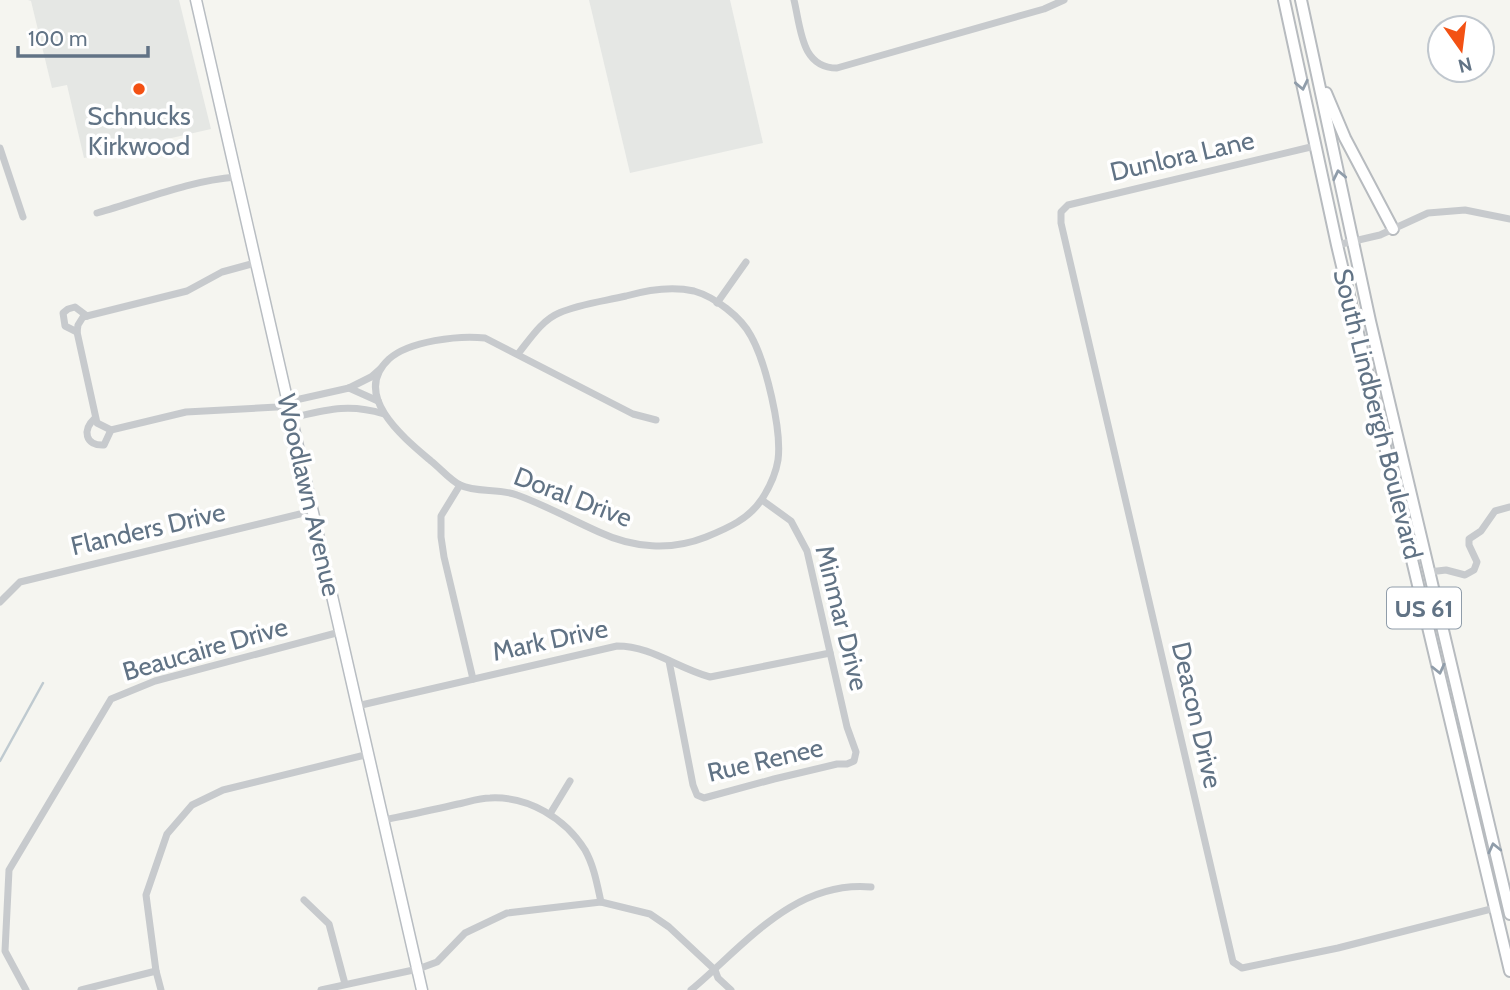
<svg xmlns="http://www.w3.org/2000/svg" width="1510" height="990" font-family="Cabin,sans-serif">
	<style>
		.built { fill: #e5e7e4 }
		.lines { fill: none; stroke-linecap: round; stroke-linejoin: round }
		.stream { stroke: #bfcad0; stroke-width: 2.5 }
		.secondary-casing { stroke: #b8bdc2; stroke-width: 13 }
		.primary-casing { stroke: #b7bbbf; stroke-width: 14 }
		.street { stroke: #c7cacd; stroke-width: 7 }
		.secondary { stroke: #fff; stroke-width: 10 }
		.primary { stroke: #fff; stroke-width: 10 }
		.oneway { stroke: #909daa }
		.poi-dot { fill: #f35113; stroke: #fff; stroke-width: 2.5 }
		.labels { text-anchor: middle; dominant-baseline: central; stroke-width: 7; stroke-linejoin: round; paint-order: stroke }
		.shield { fill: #fff; stroke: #909daa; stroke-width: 2 }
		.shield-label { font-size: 24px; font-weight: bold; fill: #617385 }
		.poi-label { font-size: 26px; fill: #617385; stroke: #fff }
		.street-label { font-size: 26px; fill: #617385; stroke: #fff }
	</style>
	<rect width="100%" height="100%" fill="#f5f5f0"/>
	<g class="built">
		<polygon points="28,0 179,0 211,129 84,158 67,85 52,88 31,1"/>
		<polygon points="589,0 730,0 763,143 630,173"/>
	</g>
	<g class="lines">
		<polyline class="stream" points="0,761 43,683"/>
		<g class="secondary-casing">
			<polyline id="secondary" points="196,0 422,990"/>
		</g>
		<g class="primary-casing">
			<g id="primary">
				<polyline points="1284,0 1337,245 1510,971"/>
				<polyline points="1301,0 1370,321 1510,914"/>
				<polyline points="1326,93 1345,138 1393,229"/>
			</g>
		</g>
		<g class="street">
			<path d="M 794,0 C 801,29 801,68 837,68 L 1044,9 L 1064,0"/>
			<polyline points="1315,146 1068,205 1061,212 1061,223 1233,962 1242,968 1338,948 1495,908"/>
			<polyline points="0,148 23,217"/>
			<path d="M 97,213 C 144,200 187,181 236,177"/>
			<polyline points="1337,245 1380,235 1428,213 1465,210 1510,219"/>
			<polyline points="255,263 222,272 187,291 83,317 78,325 77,332 97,423 111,430 186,412 277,407 300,399 349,388 371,377 380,369"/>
			<polyline points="717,303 746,262"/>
			<polyline points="77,332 65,326 63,313 68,309 75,307 87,316"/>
			<path d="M 518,354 C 530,339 542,320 559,313 C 579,304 605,301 626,296 C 647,290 672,286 694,291 C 715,297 741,317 751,336 C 766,363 782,430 778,460 C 776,473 769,488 762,499 C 749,519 728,528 706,537 C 671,551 633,548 599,532 C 572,520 545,505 517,495 C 499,488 476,493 460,485 C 450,480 440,468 431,461 C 405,439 350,395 389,359 C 409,341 459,335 485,338 L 633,414 L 656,420"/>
			<polyline points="349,388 378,401"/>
			<path d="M 95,418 C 82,430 85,446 104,445 L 111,430"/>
			<path d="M 291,418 C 326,410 348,403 384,414"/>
			<polyline points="460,485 441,516 441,537 444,557 473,679"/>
			<polyline points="1429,572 1446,570 1465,575 1474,570 1477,562 1469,545 1469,539 1481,531 1495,511 1510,507"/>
			<polyline points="0,602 20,582 312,511"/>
			<polyline points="669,661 693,785 697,795 704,798 774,779 837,764 847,764 854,761 856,752 847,727 807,551 791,521 762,500"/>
			<path d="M 357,706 L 617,646 C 651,646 677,668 710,677 L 830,653"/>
			<polyline points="550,814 570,781"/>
			<path d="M 384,820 C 408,815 433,810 458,804 C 468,802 479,798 490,798 C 528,796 565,818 585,850 C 594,866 597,884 601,902"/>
			<polyline points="304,900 329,924 345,984"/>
			<polyline points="26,990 5,951 9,870 111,699 155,681 340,632"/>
			<polyline points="81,990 156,971"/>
			<polyline points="161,990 156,971 146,895 167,834 192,805 223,790 369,754"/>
			<polyline points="321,990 418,969 437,962 465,933 507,913 601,902 650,914 669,927 715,970 718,978 731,990"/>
			<path d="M 691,990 C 744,946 794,880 871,887"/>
		</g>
		<use href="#secondary" class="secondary"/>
		<use href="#primary" class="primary"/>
	</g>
	<defs><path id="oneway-chevron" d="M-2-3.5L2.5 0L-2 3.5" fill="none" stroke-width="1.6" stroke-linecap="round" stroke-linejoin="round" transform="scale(1.75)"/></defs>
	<g class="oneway">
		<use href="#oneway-chevron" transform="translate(1302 85) rotate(78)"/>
		<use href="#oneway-chevron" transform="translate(1339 175) rotate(-102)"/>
		<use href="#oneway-chevron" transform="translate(1439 669) rotate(77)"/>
		<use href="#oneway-chevron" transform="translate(1494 848) rotate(-103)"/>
	</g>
	<circle class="poi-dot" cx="139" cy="89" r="7"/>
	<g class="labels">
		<rect class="shield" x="1387" y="587.5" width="74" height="41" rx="5"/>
		<g class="shield-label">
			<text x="1424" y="608">US 61</text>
		</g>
		<g class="poi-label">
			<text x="139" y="116">Schnucks<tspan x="139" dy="30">Kirkwood</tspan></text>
		</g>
		<g class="street-label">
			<text transform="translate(1182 156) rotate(-13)">Dunlora Lane</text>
			<text transform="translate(1378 414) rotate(76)">South Lindbergh Boulevard</text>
			<text transform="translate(309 495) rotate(77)">Woodlawn Avenue</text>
			<text transform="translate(573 497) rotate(21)">Doral Drive</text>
			<text transform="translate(148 529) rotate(-13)">Flanders Drive</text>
			<text transform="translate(842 618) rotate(76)">Minmar Drive</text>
			<text transform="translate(550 640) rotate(-12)">Mark Drive</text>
			<text transform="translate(205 649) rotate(-16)">Beaucaire Drive</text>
			<text transform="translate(1197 715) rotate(77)">Deacon Drive</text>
			<text transform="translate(765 760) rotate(-13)">Rue Renee</text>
		</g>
	</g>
	<g transform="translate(1461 49) rotate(166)"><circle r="33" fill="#ffffff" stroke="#c0c7ce" stroke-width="2"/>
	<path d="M0-5L12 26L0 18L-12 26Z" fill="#f35113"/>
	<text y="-10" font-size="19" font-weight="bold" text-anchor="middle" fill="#617385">N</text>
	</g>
	<path d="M18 46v10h130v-10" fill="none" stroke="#617385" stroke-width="3.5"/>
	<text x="28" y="46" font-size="21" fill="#617385" stroke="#ffffff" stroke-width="5" paint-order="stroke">100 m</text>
</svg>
